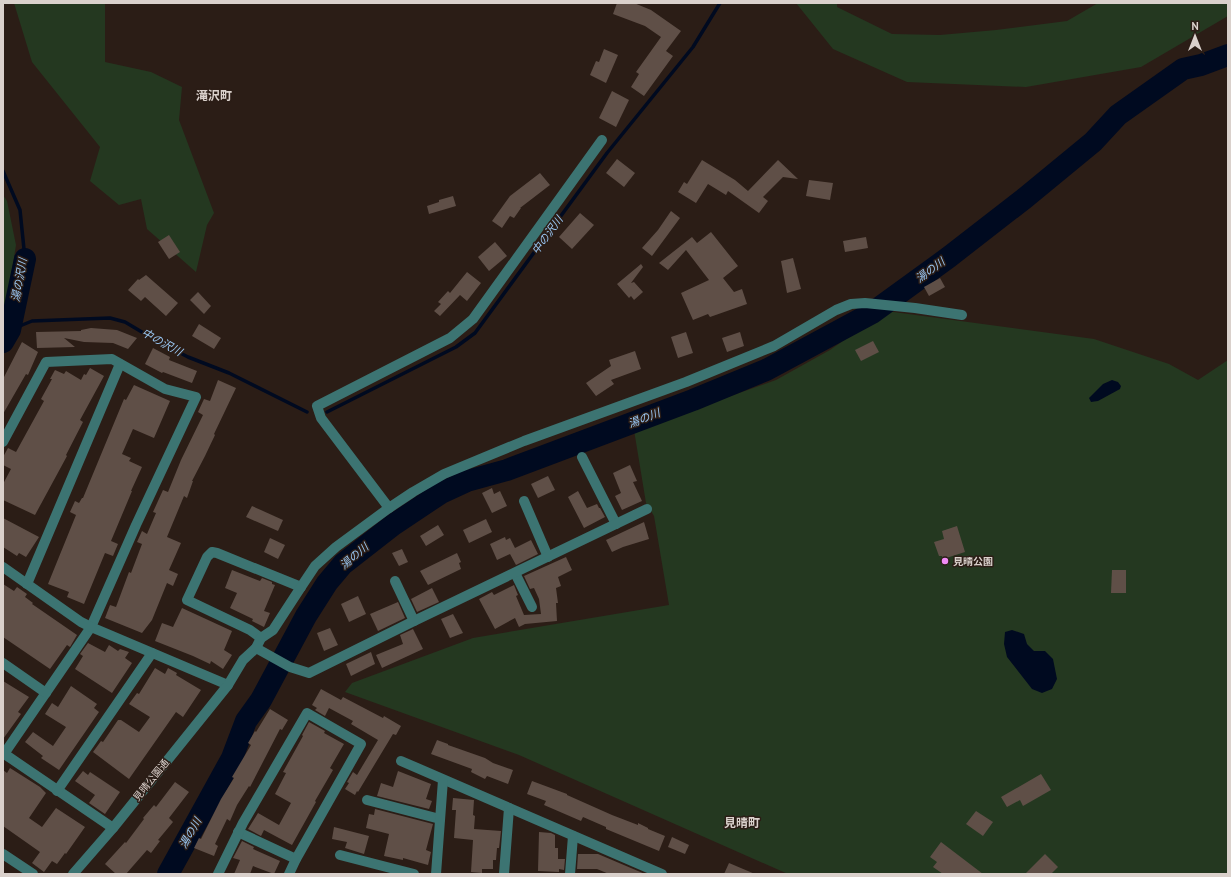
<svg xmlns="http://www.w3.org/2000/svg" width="1231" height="877" font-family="'PT Sans','Noto Sans JP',sans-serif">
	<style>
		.green { fill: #243820 }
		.water { fill: #000a20 }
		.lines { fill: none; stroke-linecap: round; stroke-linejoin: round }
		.stream { stroke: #000a20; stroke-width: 3.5 }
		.river { stroke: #000a20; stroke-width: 22 }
		.building { fill: #5f4f47 }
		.minor { stroke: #3c7472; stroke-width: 10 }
		.poi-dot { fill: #f08bf5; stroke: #2b1d16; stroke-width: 1.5 }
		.labels { text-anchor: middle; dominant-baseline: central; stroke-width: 3; stroke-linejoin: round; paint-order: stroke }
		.poi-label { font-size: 10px; font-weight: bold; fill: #dad1cc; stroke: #2b1d16; text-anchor: start }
		.street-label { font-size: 10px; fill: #dad1cc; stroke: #2b1d16 }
		.water-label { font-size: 11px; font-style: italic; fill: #99c7f4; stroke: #2b1d16 }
		.quarter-label { font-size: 12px; font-weight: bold; fill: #dad1cc; stroke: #2b1d16 }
	</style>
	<rect width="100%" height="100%" fill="#2b1d16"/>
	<g class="green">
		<polygon points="14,3 105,3 105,62 151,72 182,87 179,120 214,213 207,225 196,272 147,229 141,199 119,205 90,181 100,147 32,62"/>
		<polygon points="796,3 837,3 837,7 892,34 940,35 996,30 1067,21 1098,3 1228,3 1228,16 1141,67 1026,87 907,82 833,49"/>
		<polygon points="3,195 7,201 16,245 7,301 3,310"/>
		<polygon points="886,311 1094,339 1169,364 1198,380 1228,360 1228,874 788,874 519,755 345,692 352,683 473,638 669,605 654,516 646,503 634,430 776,380 830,350"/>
	</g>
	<g class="water">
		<polygon points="1112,380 1118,382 1121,386 1120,389 1098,401 1091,402 1089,398 1103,384"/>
		<polygon points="1012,630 1024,634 1027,644 1034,651 1045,651 1053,659 1057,679 1052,689 1042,693 1032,689 1007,657 1004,644 1005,632"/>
	</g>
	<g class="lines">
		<g class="stream">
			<polyline points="3,171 20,210 25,259"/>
			<polyline points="10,330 32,321 110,318 125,322 157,341 188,357 229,373 307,412"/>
			<polyline points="327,412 456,347 475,333 607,153 693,47 720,3"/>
		</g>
		<g class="river">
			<polyline points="3,342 10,330 25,259"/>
			<polyline points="168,874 232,758 246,721 261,700 306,616 327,583 343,564 393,525 441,493 467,481 507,470 592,438 693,400 766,370 872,313 949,257 1025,198 1093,142 1118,115 1183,69 1201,65 1228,55"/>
		</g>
	</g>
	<g class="building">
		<polygon points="617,3 634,3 651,10 681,31 666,51 673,56 644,96 631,87 639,74 636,72 661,37 645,26 613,14"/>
		<polygon points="604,49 618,55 606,83 590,75 596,61 599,62"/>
		<polygon points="612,91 629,100 616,127 599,118"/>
		<polygon points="617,159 635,173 624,187 606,173"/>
		<polygon points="702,160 735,180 748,191 778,160 798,179 783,177 763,197 768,201 759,213 728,191 726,195 708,184 696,203 678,192 684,182 687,184"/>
		<polygon points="540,173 550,185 520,208 521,208 514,218 510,216 502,228 492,221 510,196"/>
		<polygon points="809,180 833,183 830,200 806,196"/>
		<polygon points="453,196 456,206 429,214 427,206 439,202 439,200"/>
		<polygon points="671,211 680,218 652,256 642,248 658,230"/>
		<polygon points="580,213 594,225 572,249 559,237"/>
		<polygon points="711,232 738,266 723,278 734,292 742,289 747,304 710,317 708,314 693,320 681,293 709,280 686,250 668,270 659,263 692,237 697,243"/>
		<polygon points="169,235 180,252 169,259 158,242"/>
		<polygon points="866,237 868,248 845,252 843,241"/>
		<polygon points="495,242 507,256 489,271 478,257"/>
		<polygon points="793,258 801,289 787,293 781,261"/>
		<polygon points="641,264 643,267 631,283 634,282 643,292 634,300 631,296 629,298 617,284"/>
		<polygon points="467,272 481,283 467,301 460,295 440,316 434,311 441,304 438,302 448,291 450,293"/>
		<polygon points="146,275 178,303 166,316 145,297 141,301 128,290 138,279 139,280"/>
		<polygon points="940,278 945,287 929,296 924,287"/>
		<polygon points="198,292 211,306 204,314 190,300"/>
		<polygon points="199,324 221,338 214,349 192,336"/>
		<polygon points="91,328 117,330 137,338 128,349 113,343 84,342 64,338 75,347 37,348 36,332 81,331 81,330"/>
		<polygon points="686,332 693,353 678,358 671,337"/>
		<polygon points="740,332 744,346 727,352 722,338"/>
		<polygon points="873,341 879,352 861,361 855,350"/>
		<polygon points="22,342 38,352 28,375 26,374 3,414 3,379"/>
		<polygon points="153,348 170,357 169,360 197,371 192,383 163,372 162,373 145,364"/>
		<polygon points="635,351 641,369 611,380 614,384 596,396 586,383 611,366 609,360"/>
		<polygon points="90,368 104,376 80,420 83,422 66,455 67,456 35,515 3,500 3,484 11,469 3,465 3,457 8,448 16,452 44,401 41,399 52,379 50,379 55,370 64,374 66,371 81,380 84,374 86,375"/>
		<polygon points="218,380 236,388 214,434 215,435 205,456 192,481 193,481 187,498 184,496 167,537 181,543 169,570 178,574 173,586 167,583 152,620 142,633 105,618 110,605 116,607 129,572 131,573 142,544 137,542 142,531 147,534 156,513 153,512 163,490 168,492 181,460 203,415 198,412 204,399 210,401"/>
		<polygon points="134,385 170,401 154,438 133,429 122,454 131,458 129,461 142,467 131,491 132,491 111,541 118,544 113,556 105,553 84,604 67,597 69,592 48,584 76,515 70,512 75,501 79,503 82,498 83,498 124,399 126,400"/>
		<polygon points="630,465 637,481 633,482 642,501 622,510 615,496 621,493 613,473"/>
		<polygon points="548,476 555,490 538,498 531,484"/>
		<polygon points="492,488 494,494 500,491 507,506 492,513 482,493"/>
		<polygon points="578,491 587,508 597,504 599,508 600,508 605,517 584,528 568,497"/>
		<polygon points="252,506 283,520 278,531 246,517"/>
		<polygon points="3,518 39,537 26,557 19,553 17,556 3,547"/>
		<polygon points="486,519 492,532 469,543 463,530"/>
		<polygon points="644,522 649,539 623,547 612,552 606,540"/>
		<polygon points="438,525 444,535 426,546 420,536"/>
		<polygon points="957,526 965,552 943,559 942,556 939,556 934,542 944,539 942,531"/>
		<polygon points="505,537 506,540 510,538 515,548 531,540 538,554 516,565 510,554 497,560 490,544"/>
		<polygon points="270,538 285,545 278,559 264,552"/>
		<polygon points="402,549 408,562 399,566 392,553"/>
		<polygon points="457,553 461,562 459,563 461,569 428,585 420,571"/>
		<polygon points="566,557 572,570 558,577 561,586 556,588 558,603 556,603 557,621 525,624 519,627 515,618 495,629 479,599 492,592 494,595 514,585 518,595 516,596 524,615 541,614 539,599 534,588 530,589 524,576"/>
		<polygon points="232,570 260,581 262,578 272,582 272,584 275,585 264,611 270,613 264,627 252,621 253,619 230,608 237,593 225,588"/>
		<polygon points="1112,570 1126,570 1126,593 1111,593"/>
		<polygon points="3,584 14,591 17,587 27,594 25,597 33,603 32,604 77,635 70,647 67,645 50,669 3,637"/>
		<polygon points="432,588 439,602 417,612 411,599"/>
		<polygon points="358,596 366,614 349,622 341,604"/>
		<polygon points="398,602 405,618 378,631 370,614"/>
		<polygon points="182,608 232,631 224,650 232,655 223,669 211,661 210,664 193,656 155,641 162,623 173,627"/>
		<polygon points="453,614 463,633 450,638 441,619"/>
		<polygon points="330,628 338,645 324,651 317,633"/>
		<polygon points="413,629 423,649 382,668 376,655 403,644 400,635"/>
		<polygon points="88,643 105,652 109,645 118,651 120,649 129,652 125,658 132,663 112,693 75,669 83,656 80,654"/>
		<polygon points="371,652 375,664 351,676 346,664"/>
		<polygon points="155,668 165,674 168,668 177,673 176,675 201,690 183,717 176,712 129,779 93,752 101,741 103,742 118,720 121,720 139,732 150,717 129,704 137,693 139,694"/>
		<polygon points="3,681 29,697 18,712 21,714 3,739"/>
		<polygon points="71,686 97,704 94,708 99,712 59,770 41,758 43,756 25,742 33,732 53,746 66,727 45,714 52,703 58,707"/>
		<polygon points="321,689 341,700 343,697 383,718 384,716 401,726 396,735 393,734 358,792 357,791 355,795 345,789 349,783 347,782 353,772 357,775 378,740 351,724 353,721 329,708 325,716 315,710 317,708 312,705"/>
		<polygon points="270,709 288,720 282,730 280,729 250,787 249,786 237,805 230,821 227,819 215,844 218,846 214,856 194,848 199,838 201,839 221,799 234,778 232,777 251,745 248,743 255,731 256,732"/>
		<polygon points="309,722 325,731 324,733 344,744 330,768 333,770 315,801 316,802 292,845 264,830 261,836 248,829 258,813 279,825 291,803 275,794 286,773 283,772 303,736 302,735"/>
		<polygon points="437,740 448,744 448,745 485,758 493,763 513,770 508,784 487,776 485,779 471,772 472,769 431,754"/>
		<polygon points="10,768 40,787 46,793 29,818 42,827 56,808 85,827 66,854 65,853 57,864 52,861 44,872 32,863 40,852 3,826 3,770 7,773"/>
		<polygon points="83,771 88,775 90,772 120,792 105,814 89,803 95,795 75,781"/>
		<polygon points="398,771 431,784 426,799 432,801 429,809 377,796 381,783 393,787"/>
		<polygon points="1041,774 1051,790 1023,806 1020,800 1007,807 1001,797"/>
		<polygon points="532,781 567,794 567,795 612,815 638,825 638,823 648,828 648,829 665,836 659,851 606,829 606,827 583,817 581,821 544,805 546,801 527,794"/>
		<polygon points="175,782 189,792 169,818 173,822 158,840 160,841 151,853 147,850 126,874 116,874 105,864 125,842 126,843 144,819 143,818 154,805 156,807"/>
		<polygon points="453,798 474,800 473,815 475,816 474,829 501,831 499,848 497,848 496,860 493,860 493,869 482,869 482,873 471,872 473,840 454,838 456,810 452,810"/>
		<polygon points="375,809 433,824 426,850 431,852 428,865 403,858 403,860 384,856 389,834 366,828 369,814 374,815"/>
		<polygon points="976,811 993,822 983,836 966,824"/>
		<polygon points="334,827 369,836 364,854 345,848 347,842 332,839"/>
		<polygon points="539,832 551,833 555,835 555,848 558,848 558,859 565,859 564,870 559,869 559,872 538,871"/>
		<polygon points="672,837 689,845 685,854 668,847"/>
		<polygon points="242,841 254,847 253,849 280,861 274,874 253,866 250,874 234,874 240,860 233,858"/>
		<polygon points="941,842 983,874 943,874 933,867 937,862 930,857"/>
		<polygon points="578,854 598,854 645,874 609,874 597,869 577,869"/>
		<polygon points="1045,854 1058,867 1051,874 1025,874"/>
		<polygon points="729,863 755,874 724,874"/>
	</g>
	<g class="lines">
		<g class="minor">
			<polyline points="3,442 46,362 112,359 165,389 196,397 136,525 91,627 4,754"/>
			<polyline points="582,457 616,524"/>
			<polyline points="524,501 548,557"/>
			<polyline points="389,508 321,418 317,406 450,338 473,319 602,140"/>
			<polyline points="3,567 81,622 91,627 228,685"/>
			<polyline points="515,573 532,607"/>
			<polyline points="395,581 414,621"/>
			<polyline points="27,584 120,364"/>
			<polyline points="261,638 250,630 187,600 207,557 212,552 217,553 301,587"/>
			<polyline points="256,648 290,667 309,673 414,621 647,509"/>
			<polyline points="3,663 46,693"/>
			<polyline points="3,753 113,828"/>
			<polyline points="401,761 662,874"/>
			<polyline points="57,791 152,653"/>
			<polyline points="367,800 440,819"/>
			<polyline points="238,832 296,859"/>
			<polyline points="3,854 33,874"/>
			<polyline points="340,855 414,874"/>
			<polyline points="73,874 113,828 228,685 243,660 256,648 261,638 273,630 301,587 315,566 336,547 389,508 413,492 444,474 524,441 686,382 774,346 836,310 851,304 865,303 915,308 962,315"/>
			<polyline points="218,874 243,823 307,713 361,744 296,859 289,874"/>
			<polyline points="436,874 443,780"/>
			<polyline points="504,874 509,808"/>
			<polyline points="570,874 573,836"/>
		</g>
	</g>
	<circle class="poi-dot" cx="945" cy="561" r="4"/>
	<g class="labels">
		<g class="poi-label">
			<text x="953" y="561">見晴公園</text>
		</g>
		<g class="street-label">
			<text transform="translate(151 780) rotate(-51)">見晴公園通</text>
		</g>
		<g class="water-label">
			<text transform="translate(547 235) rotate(-54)">中の沢川</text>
			<text transform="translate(930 270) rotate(-37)">湯の川</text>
			<text transform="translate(19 280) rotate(-80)">湯の沢川</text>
			<text transform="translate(162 342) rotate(29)">中の沢川</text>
			<text transform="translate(644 418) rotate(-21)">湯の川</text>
			<text transform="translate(354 556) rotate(-40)">湯の川</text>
			<text transform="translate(190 833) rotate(-61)">湯の川</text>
		</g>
		<g class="quarter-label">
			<text x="214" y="95">滝沢町</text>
			<text x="742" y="822">見晴町</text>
		</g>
	</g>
	<rect width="1231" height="877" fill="none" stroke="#dad1cc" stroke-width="8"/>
	<g transform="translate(1195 36)" stroke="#2b1d16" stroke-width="3" paint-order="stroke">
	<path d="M0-3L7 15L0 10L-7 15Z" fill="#dad1cc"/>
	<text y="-6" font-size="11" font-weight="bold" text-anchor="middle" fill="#dad1cc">N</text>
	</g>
</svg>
